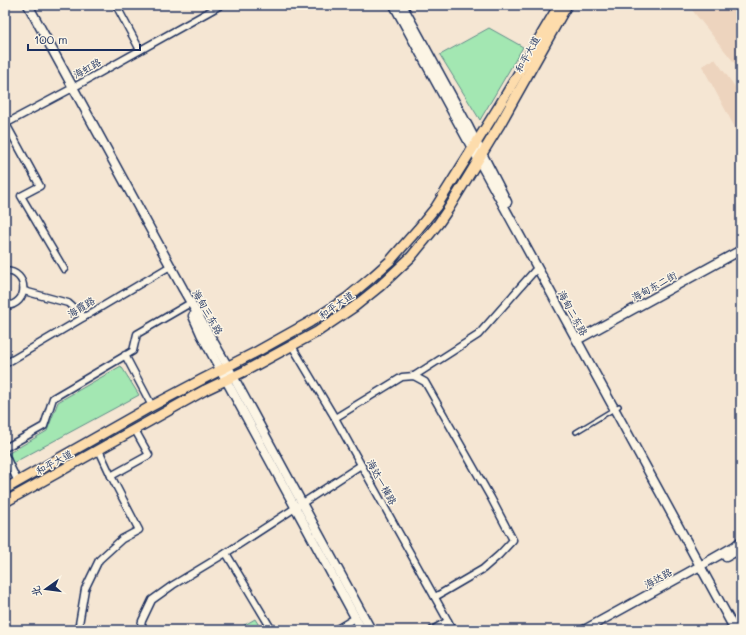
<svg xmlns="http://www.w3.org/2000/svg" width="746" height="635" font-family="Mali,'LXGW WenKai TC',sans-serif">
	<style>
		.built { fill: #edd4be }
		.green { fill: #a3e7b2; stroke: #5f8b88 }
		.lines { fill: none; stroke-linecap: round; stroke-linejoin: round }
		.lane-casing { stroke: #1b2f5e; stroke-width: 6 }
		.street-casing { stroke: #1b2f5e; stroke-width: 9 }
		.secondary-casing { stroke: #1b2f5e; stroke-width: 11 }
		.primary-casing { stroke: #1b2f5e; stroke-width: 12 }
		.lane { stroke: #fcf5e5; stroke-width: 3 }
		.street { stroke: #fcf5e5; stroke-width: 6 }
		.secondary { stroke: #fcf5e5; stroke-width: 8 }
		.primary { stroke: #fddcac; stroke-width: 9 }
		.labels { text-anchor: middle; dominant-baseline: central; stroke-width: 3; stroke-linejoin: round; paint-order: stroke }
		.street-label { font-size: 10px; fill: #1b2f5e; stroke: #fcf5e5 }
	</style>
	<rect width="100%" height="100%" fill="#f5e6d3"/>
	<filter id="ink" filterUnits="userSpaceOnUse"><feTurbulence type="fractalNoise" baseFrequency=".025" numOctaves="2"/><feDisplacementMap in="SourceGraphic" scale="8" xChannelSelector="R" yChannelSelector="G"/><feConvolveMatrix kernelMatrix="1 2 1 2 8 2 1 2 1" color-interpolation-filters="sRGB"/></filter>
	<g filter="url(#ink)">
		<g class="built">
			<polygon points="688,5 741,5 741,71"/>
			<polygon points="715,59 741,95 741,139 702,66"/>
		</g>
		<g class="green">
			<polygon points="489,28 523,47 480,120 440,55"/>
			<polygon points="121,366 139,395 13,463 9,453 47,431 58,402"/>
			<polygon points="255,619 260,627 258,628 263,629 265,630 236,630"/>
		</g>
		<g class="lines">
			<g class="lane-casing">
				<polyline id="lane" points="576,432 619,406"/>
			</g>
			<g class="street-casing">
				<g id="street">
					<polyline points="116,5 140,50"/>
					<polyline points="5,124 69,90 221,5"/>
					<polyline points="6,124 40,186 21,196 64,269"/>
					<path d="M 5,271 C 29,271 30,305 5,306"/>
					<polyline points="24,291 68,303 84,317"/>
					<polyline points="292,346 335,418 453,630"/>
					<polyline points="125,355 152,406"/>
					<polyline points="5,364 167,268"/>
					<polyline points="414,376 478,335 537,268"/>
					<polyline points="335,418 402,377 414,376 425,382 491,498 513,540 499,555 483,569 435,597"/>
					<polyline points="5,448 44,426 53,398 133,351 137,334 187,305"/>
					<polyline points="99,450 111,476"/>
					<polyline points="5,455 18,482"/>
					<polyline points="226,553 272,630"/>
					<polyline points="78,630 85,589 99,560 122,539 139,530 111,476 149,455 135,430"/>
					<polyline points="140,630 142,621 152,600 173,585 226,553 361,465"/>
					<polyline points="335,630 355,618"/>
					<polyline points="432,630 448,621"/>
				</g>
			</g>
			<g class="secondary-casing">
				<g id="secondary">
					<polyline points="28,5 183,289 228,367 371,630"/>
					<polyline points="394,5 735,630"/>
					<polyline points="402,5 469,128 507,202"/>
					<polyline points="193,316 201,334 226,380 362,630"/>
					<polyline points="577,340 741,250"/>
					<polyline points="726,557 733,553 741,550"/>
					<polyline points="584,630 700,566 735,546 741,541"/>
				</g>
			</g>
			<g class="primary-casing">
				<g id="primary">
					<polyline points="5,489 150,407 201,380 258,351 310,322 347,298 372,277 390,261 396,254 418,229 436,207 498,108 559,5"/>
					<polyline points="5,502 205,390 245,371 317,332 354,307 380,286 411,257 438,224 449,208 499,126 567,5"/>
				</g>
			</g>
			<use href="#lane" class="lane"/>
			<use href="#street" class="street"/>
			<use href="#secondary" class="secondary"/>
			<use href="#primary" class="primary"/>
		</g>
	</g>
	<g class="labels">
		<g class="street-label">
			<text transform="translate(527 54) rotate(-61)">和平大道</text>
			<text transform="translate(87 68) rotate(-29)">海虹路</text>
			<text transform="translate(654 286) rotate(-29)">海甸东二街</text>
			<text transform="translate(336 305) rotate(-35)">和平大道</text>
			<text transform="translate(81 307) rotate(-31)">海霞路</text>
			<text transform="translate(208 312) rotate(60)">海甸三东路</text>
			<text transform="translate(573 313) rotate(61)">海甸二东路</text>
			<text transform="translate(54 462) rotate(-29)">和平大道</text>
			<text transform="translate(382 482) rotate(61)">海达一横路</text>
			<text transform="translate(658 578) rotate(-29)">海达路</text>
		</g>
	</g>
	<rect width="746" height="635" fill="none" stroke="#fcf5e5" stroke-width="20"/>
	<rect x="10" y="10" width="726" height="615" fill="none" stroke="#1b2f5e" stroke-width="1.5" filter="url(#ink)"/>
	<g transform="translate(46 589) rotate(256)" stroke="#fcf5e5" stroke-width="3" paint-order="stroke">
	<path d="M0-3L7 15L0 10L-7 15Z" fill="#1b2f5e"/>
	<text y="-6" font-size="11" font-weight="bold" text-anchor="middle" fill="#1b2f5e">北</text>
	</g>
	<path d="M28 44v6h112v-6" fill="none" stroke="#1b2f5e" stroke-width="2"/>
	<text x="34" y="44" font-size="12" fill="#1b2f5e" stroke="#fcf5e5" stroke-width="3" paint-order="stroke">100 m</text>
</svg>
